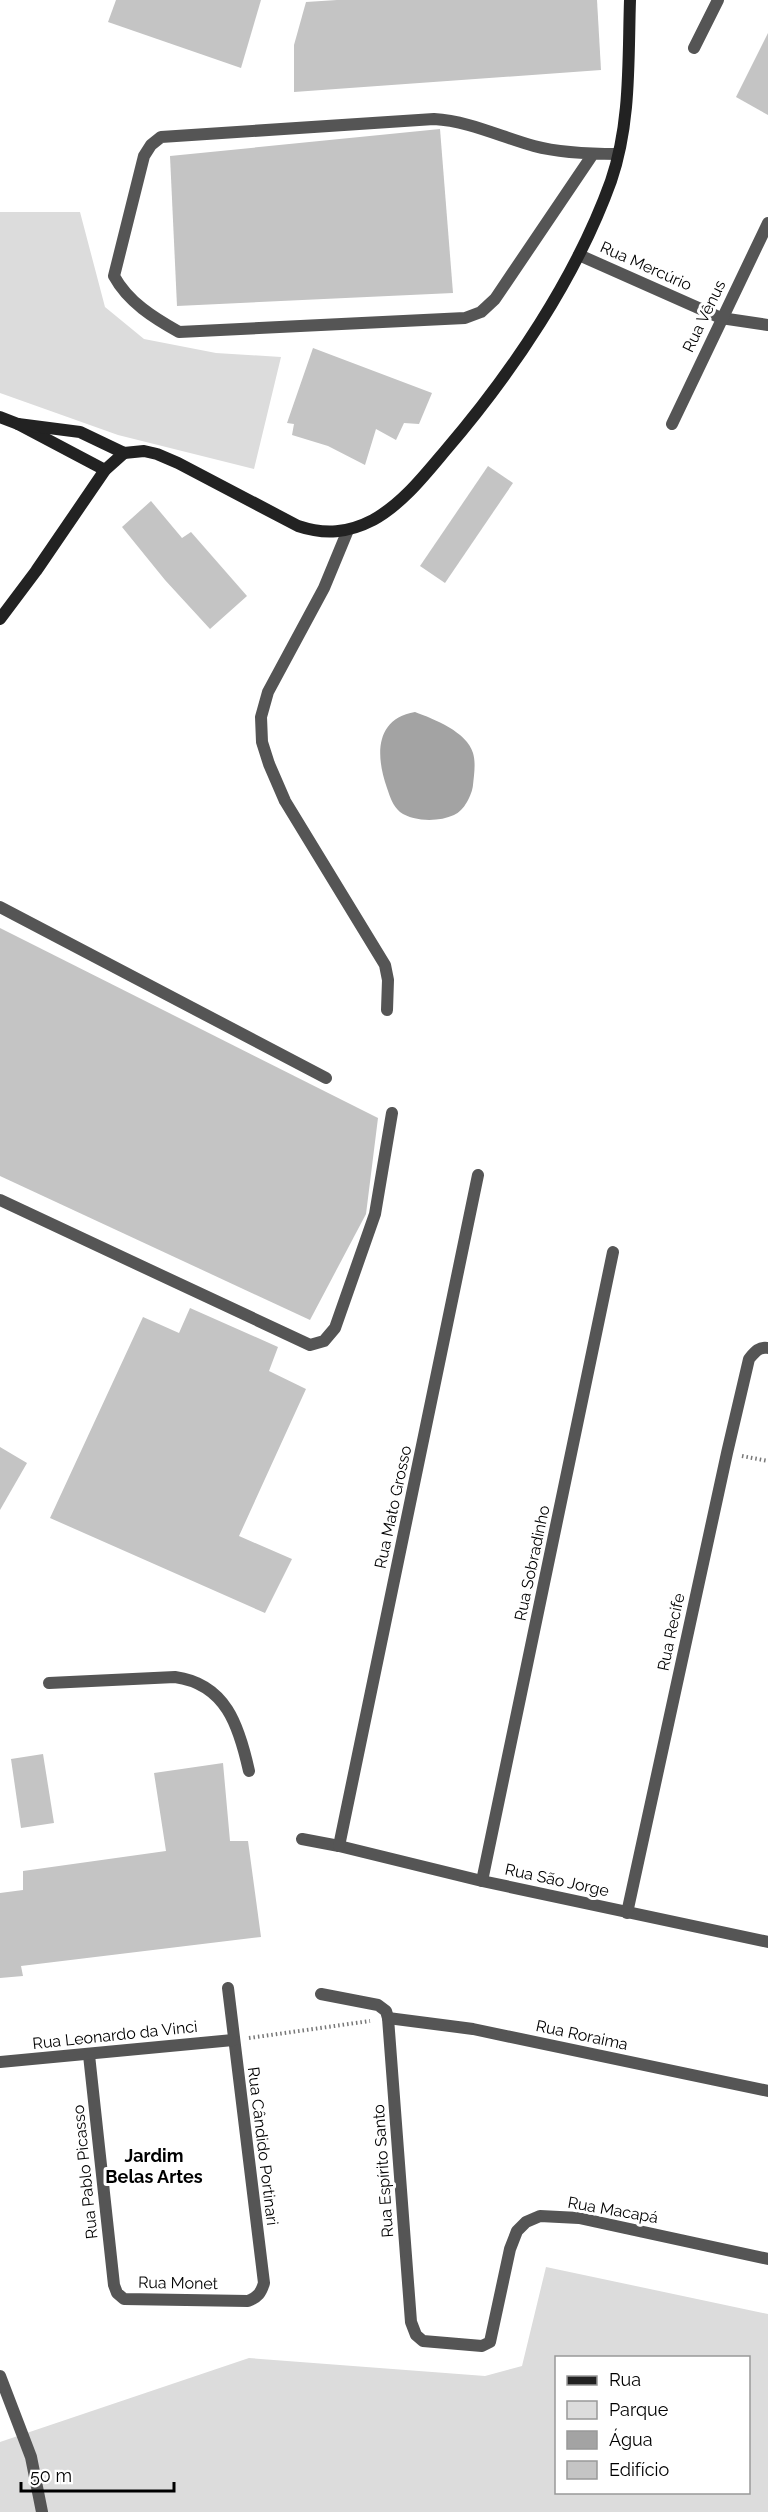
<svg xmlns="http://www.w3.org/2000/svg" width="768" height="2512" font-family="Raleway,sans-serif">
	<style>
		.green { fill: #dcdcdc; fill-rule: evenodd }
		.water { fill: #a3a3a3 }
		.building { fill: #c4c4c4 }
		.lines { fill: none; stroke-linecap: round; stroke-linejoin: round }
		.path { stroke: #777; stroke-width: 4; stroke-dasharray: 1.5 3; stroke-linecap: butt }
		.lane { stroke: #555; stroke-width: 12 }
		.street { stroke: #555; stroke-width: 12 }
		.secondary { stroke: #222; stroke-width: 12 }
		.labels { text-anchor: middle; dominant-baseline: central; stroke-width: 6; stroke-linejoin: round; paint-order: stroke }
		.street-label { font-size: 16px; fill: #000; stroke: #fff }
		.neighbourhood-label { font-size: 18px; font-weight: bold; fill: #000; stroke: #fff }
	</style>
	<rect width="100%" height="100%" fill="#fff"/>
	<g class="green">
		<polygon points="0,212 80,212 105,307 144,339 216,353 281,357 254,469 118,435 0,393"/>
		<path d="M 546,2267 L 768,2314 L 768,2512 L 0,2512 L 0,2442 L 249,2358 L 485,2376 L 522,2366 ZM 556,2358 L 748,2358 L 748,2492 L 556,2492 Z"/>
	</g>
	<path class="water" d="M 415,712 C 434,719 467,732 473,753 C 476,763 474,775 473,785 C 472,795 464,811 454,815 C 439,822 414,822 400,812 C 393,806 390,797 387,788 C 376,757 374,719 415,712 Z"/>
	<g class="building">
		<polygon points="116,0 261,0 241,68 108,22"/>
		<polygon points="337,0 597,0 601,70 294,92 294,45 306,2"/>
		<polygon points="768,33 768,115 736,97"/>
		<polygon points="440,129 453,293 177,306 170,156"/>
		<polygon points="313,348 432,393 419,424 404,423 396,440 376,429 365,465 328,446 292,435 294,424 287,423"/>
		<polygon points="488,466 513,483 445,583 420,566"/>
		<polygon points="151,501 182,538 191,532 247,596 210,629 165,580 122,527"/>
		<polygon points="0,928 378,1118 366,1214 310,1320 0,1176"/>
		<polygon points="190,1308 278,1347 269,1371 306,1389 239,1536 292,1559 265,1613 50,1518 143,1317 179,1333"/>
		<polygon points="0,1447 27,1463 0,1510"/>
		<polygon points="43,1754 54,1823 21,1828 11,1759"/>
		<polygon points="223,1763 230,1841 248,1841 261,1937 21,1966 23,1976 0,1978 0,1893 23,1890 23,1871 166,1851 154,1773"/>
	</g>
	<g class="lines">
		<g class="path">
			<polyline points="742,1456 768,1461"/>
			<polyline points="249,2038 370,2021"/>
		</g>
		<g class="lane">
			<polyline points="694,48 718,0"/>
			<path d="M 593,154 L 495,299 L 481,312 L 465,318 L 179,332 C 154,318 128,302 114,276 L 144,156 L 151,145 L 161,137 L 434,119 C 469,121 501,137 534,146 C 560,153 591,154 618,154"/>
			<polyline points="348,530 324,588 268,692 261,717 262,742 269,764 285,801 385,965 388,980 387,1010"/>
			<polyline points="0,907 326,1078"/>
			<polyline points="0,1200 310,1345 324,1341 335,1328 375,1214 392,1113"/>
			<path d="M 49,1683 L 175,1677 C 226,1684 239,1726 249,1771"/>
		</g>
		<g class="street">
			<polyline points="579,255 721,318 768,325"/>
			<polyline points="672,424 768,223"/>
			<polyline points="302,1839 339,1846 482,1881 768,1942"/>
			<polyline points="339,1846 478,1175"/>
			<polyline points="482,1881 613,1252"/>
			<path d="M 627,1913 L 727,1453 L 749,1359 C 754,1353 759,1346 768,1348"/>
			<polyline points="321,1994 378,2005 386,2011 388,2018 411,2322 416,2335 423,2341 482,2346 490,2342 510,2249 517,2231 526,2222 540,2216 579,2218 768,2259"/>
			<polyline points="388,2018 473,2029 768,2091"/>
			<path d="M 89,2055 L 114,2285 L 117,2293 L 124,2299 L 248,2301 C 258,2297 261,2293 264,2283 L 228,1988"/>
			<polyline points="0,2062 233,2040"/>
			<polyline points="0,2376 31,2457 42,2512"/>
		</g>
		<g class="secondary">
			<polyline points="0,417 18,424 105,470"/>
			<path d="M 18,424 L 80,432 L 124,453 L 144,451 L 157,454 L 178,463 L 298,526 C 325,535 348,533 373,520 C 402,504 424,476 445,451 C 512,373 576,278 611,181 C 631,123 628,60 630,0"/>
			<polyline points="0,619 36,571 105,470 124,453"/>
		</g>
	</g>
	<g class="labels">
		<g class="street-label">
			<text transform="translate(646 266) rotate(24)">Rua Mercúrio</text>
			<text transform="translate(704 316) rotate(-64)">Rua Vênus</text>
			<text transform="translate(393 1507) rotate(-78)">Rua Mato Grosso</text>
			<text transform="translate(532 1563) rotate(-78)">Rua Sobradinho</text>
			<text transform="translate(671 1632) rotate(-78)">Rua Recife</text>
			<text transform="translate(557 1880) rotate(12)">Rua São Jorge</text>
			<text transform="translate(115 2035) rotate(-6)">Rua Leonardo da Vinci</text>
			<text transform="translate(582 2035) rotate(12)">Rua Roraima</text>
			<text transform="translate(263 2146) rotate(83)">Rua Cândido Portinari</text>
			<text transform="translate(383 2171) rotate(-94)">Rua Espírito Santo</text>
			<text transform="translate(85 2172) rotate(-96)">Rua Pablo Picasso</text>
			<text transform="translate(613 2210) rotate(10)">Rua Macapá</text>
			<text transform="translate(178 2283) rotate(1)">Rua Monet</text>
		</g>
		<g class="neighbourhood-label">
			<text x="154" y="2155">Jardim<tspan x="154" dy="21">Belas Artes</tspan></text>
		</g>
	</g>
	<rect x="555" y="2356" width="195" height="138" fill="#ffffff" stroke="#999999" stroke-width="1.5"/>
	<rect x="567" y="2376" width="30" height="9" fill="#222222" stroke="#999999" stroke-width="1.5"/>
	<text x="609" y="2386" font-size="18" fill="#000000">Rua</text>
	<rect x="567" y="2401" width="30" height="18" fill="#dcdcdc" stroke="#999999" stroke-width="1.5"/>
	<text x="609" y="2416" font-size="18" fill="#000000">Parque</text>
	<rect x="567" y="2431" width="30" height="18" fill="#a3a3a3" stroke="#999999" stroke-width="1.5"/>
	<text x="609" y="2446" font-size="18" fill="#000000">Água</text>
	<rect x="567" y="2461" width="30" height="18" fill="#c4c4c4" stroke="#999999" stroke-width="1.5"/>
	<text x="609" y="2476" font-size="18" fill="#000000">Edifício</text>
	<path d="M21 2482v9h153v-9" fill="none" stroke="#000000" stroke-width="3"/>
	<text x="30" y="2482" font-size="18" fill="#000000" stroke="#ffffff" stroke-width="4.5" paint-order="stroke">50 m</text>
</svg>
